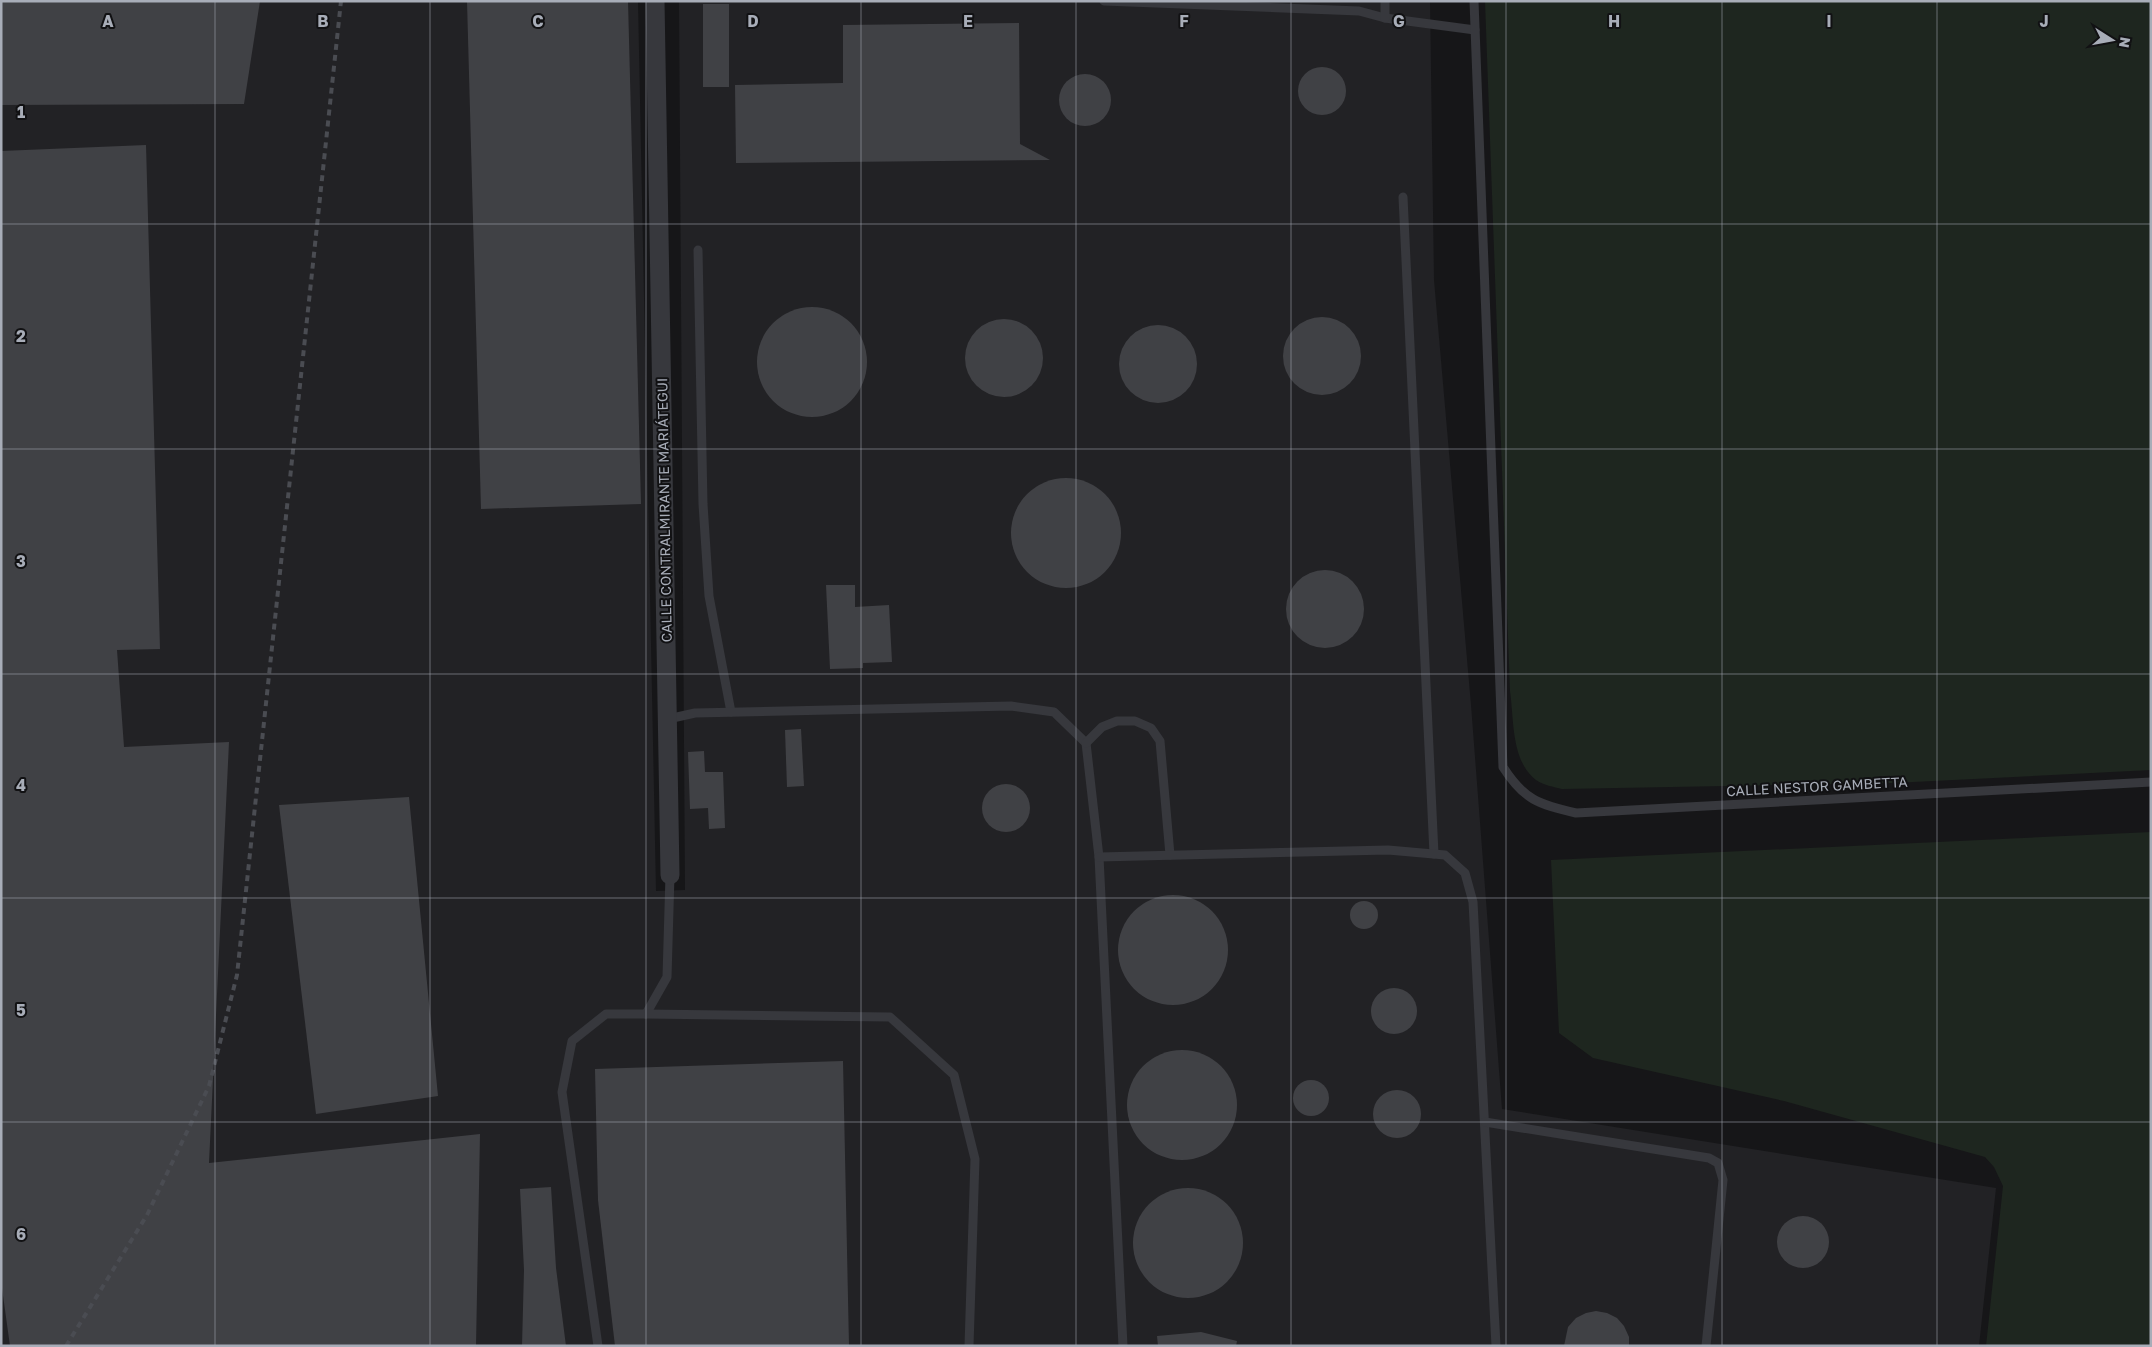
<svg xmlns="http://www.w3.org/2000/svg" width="2152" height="1347" font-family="'Golos Text',sans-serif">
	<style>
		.built { fill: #222225 }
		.green { fill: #1e261f }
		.building { fill: #404145 }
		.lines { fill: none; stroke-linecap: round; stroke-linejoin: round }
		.lane { stroke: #37383d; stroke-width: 9 }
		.street { stroke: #37383d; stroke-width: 19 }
		.rail { stroke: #4a4c52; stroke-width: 4; stroke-dasharray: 6 5; stroke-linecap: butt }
		.grid { fill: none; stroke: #a8adb8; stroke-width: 1; stroke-opacity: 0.55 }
		.labels { text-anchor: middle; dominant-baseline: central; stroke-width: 4; stroke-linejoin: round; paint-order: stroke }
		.street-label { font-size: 14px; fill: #a8adb8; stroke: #111113 }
		.grid-label { font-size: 16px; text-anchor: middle; font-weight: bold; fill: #a8adb8; stroke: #111113; stroke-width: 4; stroke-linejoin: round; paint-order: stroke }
	</style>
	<rect width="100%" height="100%" fill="#161618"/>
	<polygon class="built" points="1,1 638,1 656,891 685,890 679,1 1430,1 1434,280 1471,705 1502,1109 1996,1188 1979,1346 1,1346"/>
	<g class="green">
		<path d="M 1485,1 L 2151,1 L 2151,770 L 1893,783 L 1562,789 C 1554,787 1543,785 1536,780 C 1511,761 1514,719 1510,691 Z"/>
		<polygon points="2151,832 2151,1346 1986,1346 2003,1186 1994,1167 1985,1157 1784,1101 1593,1058 1559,1033 1551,860"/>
	</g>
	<g class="building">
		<polygon points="1,1 260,1 244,104 1,105"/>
		<polygon points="467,1 628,1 641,504 481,509"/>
		<rect x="703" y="4" width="26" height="83"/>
		<polygon points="1019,23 1020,144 1050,160 736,163 735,85 843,83 843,25"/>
		<circle cx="1322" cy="91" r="24"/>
		<circle cx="1085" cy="100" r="26"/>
		<polygon points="146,145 160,649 117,650 124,747 229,742 209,1163 480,1134 476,1346 10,1346 1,1281 1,151"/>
		<circle cx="812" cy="362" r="55"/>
		<circle cx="1322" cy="356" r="39"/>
		<circle cx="1004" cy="358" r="39"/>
		<circle cx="1158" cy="364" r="39"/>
		<circle cx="1066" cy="533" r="55"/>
		<circle cx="1325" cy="609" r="39"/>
		<polygon points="826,585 855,585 855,607 889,605 892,662 863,663 863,668 830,669"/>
		<polygon points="801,729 804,786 787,787 785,730"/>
		<polygon points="704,751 705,772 723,772 725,828 709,829 708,808 690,809 688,752"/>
		<circle cx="1006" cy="808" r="24"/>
		<polygon points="409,797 438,1096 316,1114 279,805"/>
		<circle cx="1173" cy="950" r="55"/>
		<circle cx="1364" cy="915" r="14"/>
		<circle cx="1394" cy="1011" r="23"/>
		<circle cx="1182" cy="1105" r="55"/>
		<polygon points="843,1061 849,1346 615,1346 598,1200 595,1069"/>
		<circle cx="1311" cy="1098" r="18"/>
		<circle cx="1397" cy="1114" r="24"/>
		<polygon points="551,1187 556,1268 566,1346 522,1346 524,1270 520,1189"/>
		<circle cx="1188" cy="1243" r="55"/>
		<circle cx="1803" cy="1242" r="26"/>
		<polygon points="1596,1311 1607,1313 1617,1318 1624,1326 1629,1337 1629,1346 1564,1346 1568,1327 1576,1318 1586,1313"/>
		<polygon points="1201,1332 1237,1341 1236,1346 1158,1346 1157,1336"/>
	</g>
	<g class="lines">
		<g class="lane">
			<polyline points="1104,1 1359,11 1385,18 1475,30"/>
			<path d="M 1474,1 L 1503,767 C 1524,800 1538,804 1576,813 L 2151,782"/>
			<polyline points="1385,18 1385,1"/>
			<polyline points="1403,197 1434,854"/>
			<polyline points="698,250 703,504 709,596 731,712"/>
			<polyline points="668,719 695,713 1011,706 1054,712 1086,743 1099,857 1123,1346"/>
			<polyline points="1086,743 1102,727 1117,721 1135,721 1151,728 1160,741 1170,855"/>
			<polyline points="1099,857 1388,850 1445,855 1465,873 1473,902 1496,1346"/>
			<polyline points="646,1014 667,977 670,875"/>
			<polyline points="1485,1122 1709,1158 1718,1163 1723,1180 1706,1346"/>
			<polyline points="598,1346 562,1092 572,1041 606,1014 646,1014 890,1017 954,1075 975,1159 969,1346"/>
		</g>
		<polyline class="street" points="655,1 670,875"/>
		<polyline class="rail" points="66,1346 147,1215 209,1086 237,975 341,1"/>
	</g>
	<path class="grid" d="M 215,1 L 215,1346M 430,1 L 430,1346M 646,1 L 646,1346M 861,1 L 861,1346M 1076,1 L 1076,1346M 1291,1 L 1291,1346M 1506,1 L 1506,1346M 1722,1 L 1722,1346M 1937,1 L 1937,1346M 1,224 L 2151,224M 1,449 L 2151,449M 1,674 L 2151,674M 1,898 L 2151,898M 1,1122 L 2151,1122"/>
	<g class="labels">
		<g class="street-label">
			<text transform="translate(664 510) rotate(-91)">CALLE CONTRALMIRANTE MARIÁTEGUI</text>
			<text transform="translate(1817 786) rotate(-3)">CALLE NESTOR GAMBETTA</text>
		</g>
	</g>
	<g class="grid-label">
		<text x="108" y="27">A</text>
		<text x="323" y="27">B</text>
		<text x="538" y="27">C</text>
		<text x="753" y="27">D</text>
		<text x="968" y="27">E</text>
		<text x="1184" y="27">F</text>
		<text x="1399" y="27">G</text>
		<text x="1614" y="27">H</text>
		<text x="1829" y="27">I</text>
		<text x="2044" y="27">J</text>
		<text x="21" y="118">1</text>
		<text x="21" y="342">2</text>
		<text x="21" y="567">3</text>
		<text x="21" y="791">4</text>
		<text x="21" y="1016">5</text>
		<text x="21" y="1240">6</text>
	</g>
	<rect width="2152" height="1347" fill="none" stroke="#a8adb8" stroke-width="5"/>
	<g transform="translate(2112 40) rotate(101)" stroke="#111113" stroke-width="4" paint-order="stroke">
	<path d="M0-4L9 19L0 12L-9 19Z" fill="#a8adb8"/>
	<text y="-8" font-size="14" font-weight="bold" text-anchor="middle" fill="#a8adb8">N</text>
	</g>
</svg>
